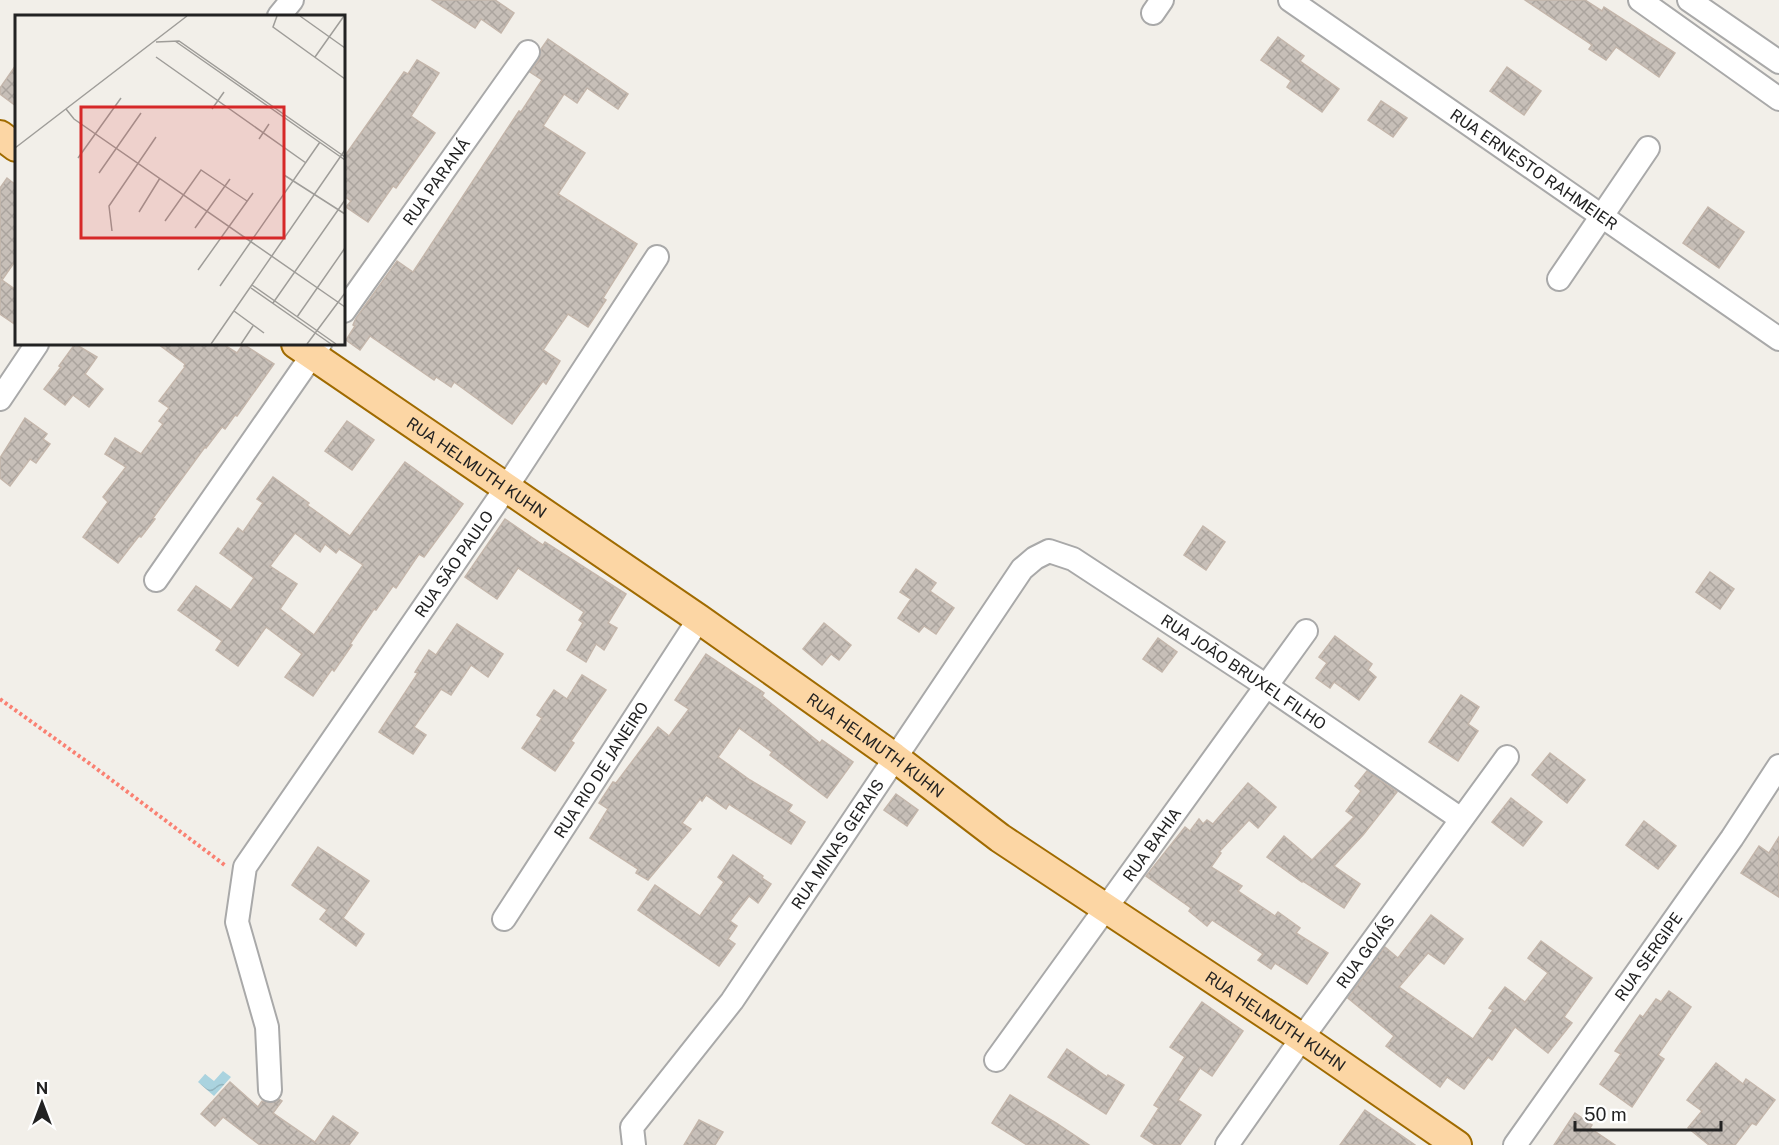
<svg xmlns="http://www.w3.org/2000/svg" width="1779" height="1145" font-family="'Public Sans',sans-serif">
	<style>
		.water { fill: url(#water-waves) }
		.building { fill: url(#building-cross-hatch); stroke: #c4b6ab; stroke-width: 1.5; fill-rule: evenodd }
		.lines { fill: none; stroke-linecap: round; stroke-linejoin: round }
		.minor-casing { stroke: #a9a9a9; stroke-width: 26 }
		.major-casing { stroke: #a06b00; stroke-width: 32 }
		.path { stroke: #fa8072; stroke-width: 4; stroke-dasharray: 3 3; stroke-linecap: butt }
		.minor { stroke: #fff; stroke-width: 22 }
		.major { stroke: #fcd6a4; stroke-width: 28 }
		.labels { text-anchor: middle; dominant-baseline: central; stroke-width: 4.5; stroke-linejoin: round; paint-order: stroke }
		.street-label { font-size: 16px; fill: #222; stroke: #fff }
		.inset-road { fill: none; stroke: #9f9d99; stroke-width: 1.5 }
		.view { fill: #d62828; fill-opacity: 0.15; stroke: #d62828; stroke-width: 3 }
		.inset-edge { fill: none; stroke: #222; stroke-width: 3 }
	</style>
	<defs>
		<pattern id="water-waves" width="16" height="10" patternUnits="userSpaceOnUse" patternTransform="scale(1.5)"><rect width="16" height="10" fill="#aad3df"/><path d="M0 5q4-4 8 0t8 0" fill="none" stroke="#92b5bf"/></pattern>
		<pattern id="building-cross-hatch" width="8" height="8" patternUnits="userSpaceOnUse" patternTransform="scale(1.5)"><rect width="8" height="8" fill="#c7bfb8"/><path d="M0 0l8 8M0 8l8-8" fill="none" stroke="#aba49e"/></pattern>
	</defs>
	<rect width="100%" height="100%" fill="#f2efe9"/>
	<polygon class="water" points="223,1071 231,1077 214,1096 198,1082 205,1074 214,1081"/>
	<g class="building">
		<polygon points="432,0 495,0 514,13 501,33 481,19 475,28"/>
		<polygon points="1525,0 1585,0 1602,11 1604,7 1675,53 1659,77 1616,47 1606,60 1589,49 1592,45"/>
		<polygon points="1278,37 1304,56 1300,61 1339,89 1322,112 1287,87 1291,81 1261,60"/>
		<polygon points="548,39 628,94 618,109 587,88 577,103 564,94 543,126 585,153 558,194 637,244 603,298 606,300 588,327 568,314 552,337 543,350 560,361 546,384 543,381 512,424 454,382 451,387 436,377 434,380 370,336 360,350 346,340 355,326 353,325 356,318 397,261 413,272 519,111 521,112 542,80 530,72 539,60 541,49"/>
		<polygon points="417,60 439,73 411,116 435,133 396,188 393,186 368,222 346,207 351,201 344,196 344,157 404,72 408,74"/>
		<polygon points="16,65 16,106 0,94 0,88"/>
		<polygon points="1507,67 1541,91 1524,115 1490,91"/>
		<polygon points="1381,101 1407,118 1393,137 1368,120"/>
		<polygon points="7,178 16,185 16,260 2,280 16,290 16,325 0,314 0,188"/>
		<polygon points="1708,207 1744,232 1719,268 1683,243"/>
		<polygon points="75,344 97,357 85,374 103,389 89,407 73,395 65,405 44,389 61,367 59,366"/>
		<polygon points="158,344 223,344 237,353 243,344 274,364 237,416 235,415 225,429 222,427 206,448 205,447 153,518 155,519 141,537 139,536 118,563 83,537 108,502 103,497 126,467 105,454 115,438 141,454 163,424 159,421 169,408 159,401 185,367 184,366 185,364"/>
		<polygon points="25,418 47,434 43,439 50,444 36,463 30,459 10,486 0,478 0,458"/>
		<polygon points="347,421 374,440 352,470 325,451"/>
		<path d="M 405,462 L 463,504 L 424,557 L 419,554 L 396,588 L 393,586 L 376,610 L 374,609 L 350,644 L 352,645 L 334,671 L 332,669 L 313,696 L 285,677 L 302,654 L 266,627 L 238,666 L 216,650 L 222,641 L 178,610 L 196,586 L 231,610 L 254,578 L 220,553 L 238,528 L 243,532 L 263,503 L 257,499 L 273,477 L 309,503 L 307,505 L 350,536 ZM 295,533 L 320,552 L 325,544 L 336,553 L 339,549 L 363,565 L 314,635 L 280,609 L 297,584 L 270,566 Z"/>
		<polygon points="505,519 543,545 545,542 626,594 608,623 617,628 604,650 596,644 586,662 567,650 583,623 579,620 584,612 518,568 497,599 465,577"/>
		<polygon points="1203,526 1225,542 1206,570 1184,555"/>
		<polygon points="916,569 936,583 930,591 954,608 936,634 924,626 919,632 898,618 911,599 900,592"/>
		<polygon points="1710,572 1734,589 1720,609 1696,592"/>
		<polygon points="824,623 851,645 839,660 831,654 822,665 803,649"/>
		<polygon points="457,624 503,654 488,677 471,665 451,695 441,689 414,727 426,735 413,754 379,732 418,673 415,672 429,650 436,655"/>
		<polygon points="1335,636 1372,664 1368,670 1376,677 1359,700 1334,682 1330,688 1316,678 1327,663 1319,657"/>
		<polygon points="1158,638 1177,652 1162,672 1143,659"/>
		<polygon points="706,654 764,693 762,696 820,743 822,740 853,762 827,798 770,755 772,752 739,728 718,757 750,780 792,805 788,811 805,822 791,844 729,804 726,809 706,795 702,801 700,799 682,823 691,829 648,880 636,873 638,869 590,838 608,809 599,803 613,782 616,783 658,727 669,736 689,709 675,700"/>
		<polygon points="582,675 606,690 571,741 574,743 555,771 522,748 542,718 537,715 554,690 567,699"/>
		<polygon points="1461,695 1479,707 1468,724 1478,731 1458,761 1429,742"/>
		<polygon points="1550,753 1585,780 1567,803 1532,775"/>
		<polygon points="1367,771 1397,792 1363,835 1334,866 1360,884 1344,908 1303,881 1302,882 1267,857 1284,836 1312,860 1354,817 1346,811 1361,791 1355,786"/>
		<polygon points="1248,783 1276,807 1258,828 1249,820 1219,852 1221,853 1211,867 1242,886 1238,891 1275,916 1278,912 1300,928 1296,933 1328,953 1307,984 1275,963 1271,969 1258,960 1263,954 1212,920 1207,926 1189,911 1191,908 1146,876 1185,827 1190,831 1199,819 1203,824 1207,820 1213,824"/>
		<polygon points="896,794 918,810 907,826 884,810"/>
		<polygon points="1511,798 1542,822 1523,846 1492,822"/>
		<polygon points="1644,821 1676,846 1658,869 1626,845"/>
		<polygon points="1779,837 1779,897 1741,873 1759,846 1769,853"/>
		<polygon points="318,847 369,881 343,918 364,934 356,946 320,919 327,910 292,885"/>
		<polygon points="733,855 763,876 762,878 771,884 758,903 749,896 730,921 737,926 728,939 735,944 719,966 638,910 655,885 700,916 724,882 718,877"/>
		<polygon points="1431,915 1463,939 1444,964 1428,953 1399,987 1473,1039 1493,1010 1489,1008 1505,987 1525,1002 1548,973 1528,958 1541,941 1592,978 1564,1017 1572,1023 1548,1053 1515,1027 1492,1060 1488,1057 1464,1089 1447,1077 1440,1087 1386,1046 1394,1036 1348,998 1385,947 1398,958"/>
		<polygon points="1669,991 1691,1007 1658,1055 1664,1059 1632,1107 1600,1084 1621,1054 1615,1051 1640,1015 1643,1017 1656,999 1661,1002"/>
		<polygon points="1202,1002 1243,1031 1212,1076 1200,1068 1178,1100 1201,1115 1180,1145 1155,1145 1141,1136 1159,1108 1154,1105 1185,1057 1170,1047"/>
		<polygon points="1067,1049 1107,1077 1108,1075 1124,1085 1106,1114 1048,1077"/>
		<polygon points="1716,1063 1743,1084 1746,1079 1775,1100 1756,1125 1752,1123 1735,1145 1709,1145 1688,1128 1702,1111 1687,1100"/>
		<polygon points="230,1082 258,1107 262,1101 271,1103 279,1099 282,1101 273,1113 315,1142 333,1116 358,1133 349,1145 260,1145 223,1117 215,1126 201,1114"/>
		<polygon points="1010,1095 1056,1123 1089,1145 1027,1145 992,1123"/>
		<polygon points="1365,1110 1415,1145 1340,1145"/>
		<polygon points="1575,1113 1592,1125 1590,1128 1615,1145 1554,1145"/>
		<polygon points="699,1120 723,1132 715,1145 684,1145"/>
	</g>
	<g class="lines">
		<g class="minor-casing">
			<g id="minor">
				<path id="s1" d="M 1290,0 L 1779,339"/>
				<polyline points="1640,0 1779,99"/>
				<polyline points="1689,0 1779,62"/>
				<polyline points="1153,13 1162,0"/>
				<polyline points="279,16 292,0"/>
				<polyline points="1559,279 1648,148"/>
				<path id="s2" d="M 344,311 L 528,52"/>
				<polyline points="0,399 37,344"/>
				<polyline points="156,580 320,344"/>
				<path id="s3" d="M 504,919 L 699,619"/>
				<path id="s4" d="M 996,1060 L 1306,631"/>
				<path id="s5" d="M 270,1090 L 267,1027 L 237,922 L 245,867 L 506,488 L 657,257"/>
				<path id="s6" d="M 634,1145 L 632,1127 L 732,1001 L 1022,569 L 1035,558 L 1049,551 L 1073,559 L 1265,685 L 1461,819"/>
				<path id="s7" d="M 1227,1145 L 1302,1038 L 1507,757"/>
				<path id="s8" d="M 1515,1145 L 1732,838 L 1779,766"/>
			</g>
		</g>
		<g class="major-casing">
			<g id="major">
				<polyline points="0,135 16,147"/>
				<path id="s9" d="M 296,344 L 699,619 L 894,757 L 1000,838 L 1302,1038 L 1457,1145"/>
			</g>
		</g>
		<polyline class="path" points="0,699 97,769 226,866"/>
		<use href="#minor" class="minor"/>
		<use href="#major" class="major"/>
	</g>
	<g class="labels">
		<g class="street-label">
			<text stroke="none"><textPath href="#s1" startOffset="297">RUA ERNESTO RAHMEIER</textPath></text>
			<text stroke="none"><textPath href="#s2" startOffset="159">RUA PARANÁ</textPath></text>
			<text stroke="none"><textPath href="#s9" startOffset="219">RUA HELMUTH KUHN</textPath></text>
			<text stroke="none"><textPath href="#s5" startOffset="596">RUA SÃO PAULO</textPath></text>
			<text stroke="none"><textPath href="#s6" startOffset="962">RUA JOÃO BRUXEL FILHO</textPath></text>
			<text stroke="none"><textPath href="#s9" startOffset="705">RUA HELMUTH KUHN</textPath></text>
			<text stroke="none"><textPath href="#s3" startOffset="178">RUA RIO DE JANEIRO</textPath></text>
			<text stroke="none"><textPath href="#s6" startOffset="368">RUA MINAS GERAIS</textPath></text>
			<text stroke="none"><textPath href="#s4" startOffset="266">RUA BAHIA</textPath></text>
			<text stroke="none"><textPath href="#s7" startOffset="238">RUA GOIÁS</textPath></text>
			<text stroke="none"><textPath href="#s8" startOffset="231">RUA SERGIPE</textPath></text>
			<text stroke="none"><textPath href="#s9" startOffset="1191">RUA HELMUTH KUHN</textPath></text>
		</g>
	</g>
	<g transform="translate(15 15)">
		<rect width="330" height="330" fill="#f2efe9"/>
		<path class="inset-road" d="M 262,1 L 258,12 L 330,64M 285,1 L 330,33M 160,26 L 330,145M 141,27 L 164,26 L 330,142M 141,42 L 291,148M 300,42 L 329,1M 51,94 L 59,104 L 330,292M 197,94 L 209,77M 244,124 L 254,109M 0,133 L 172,1M 63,143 L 106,83M 84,158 L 126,98M 269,160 L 330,199M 124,197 L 145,163M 150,206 L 186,155 L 232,186M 180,213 L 215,164M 97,216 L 94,191 L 141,122M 183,255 L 238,178M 237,270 L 321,329M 205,271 L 305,127M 236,273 L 316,329M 258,288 L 330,185M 219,296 L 249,318M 282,302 L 330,233M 196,329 L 330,135M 226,329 L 238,311M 292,329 L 330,278"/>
		<path class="view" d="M 66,92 L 269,92 L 269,223 L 66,223 Z"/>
		<rect width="330" height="330" class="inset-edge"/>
	</g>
	<g transform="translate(42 1103)" stroke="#ffffff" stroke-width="4.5" paint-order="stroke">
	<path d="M0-4.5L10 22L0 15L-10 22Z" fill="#222222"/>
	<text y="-9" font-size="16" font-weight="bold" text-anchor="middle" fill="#222222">N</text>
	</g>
	<path d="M1575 1121v9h146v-9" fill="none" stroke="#222222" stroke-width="3"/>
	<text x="1584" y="1121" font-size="18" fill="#222222" stroke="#ffffff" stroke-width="4.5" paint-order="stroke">50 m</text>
</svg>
